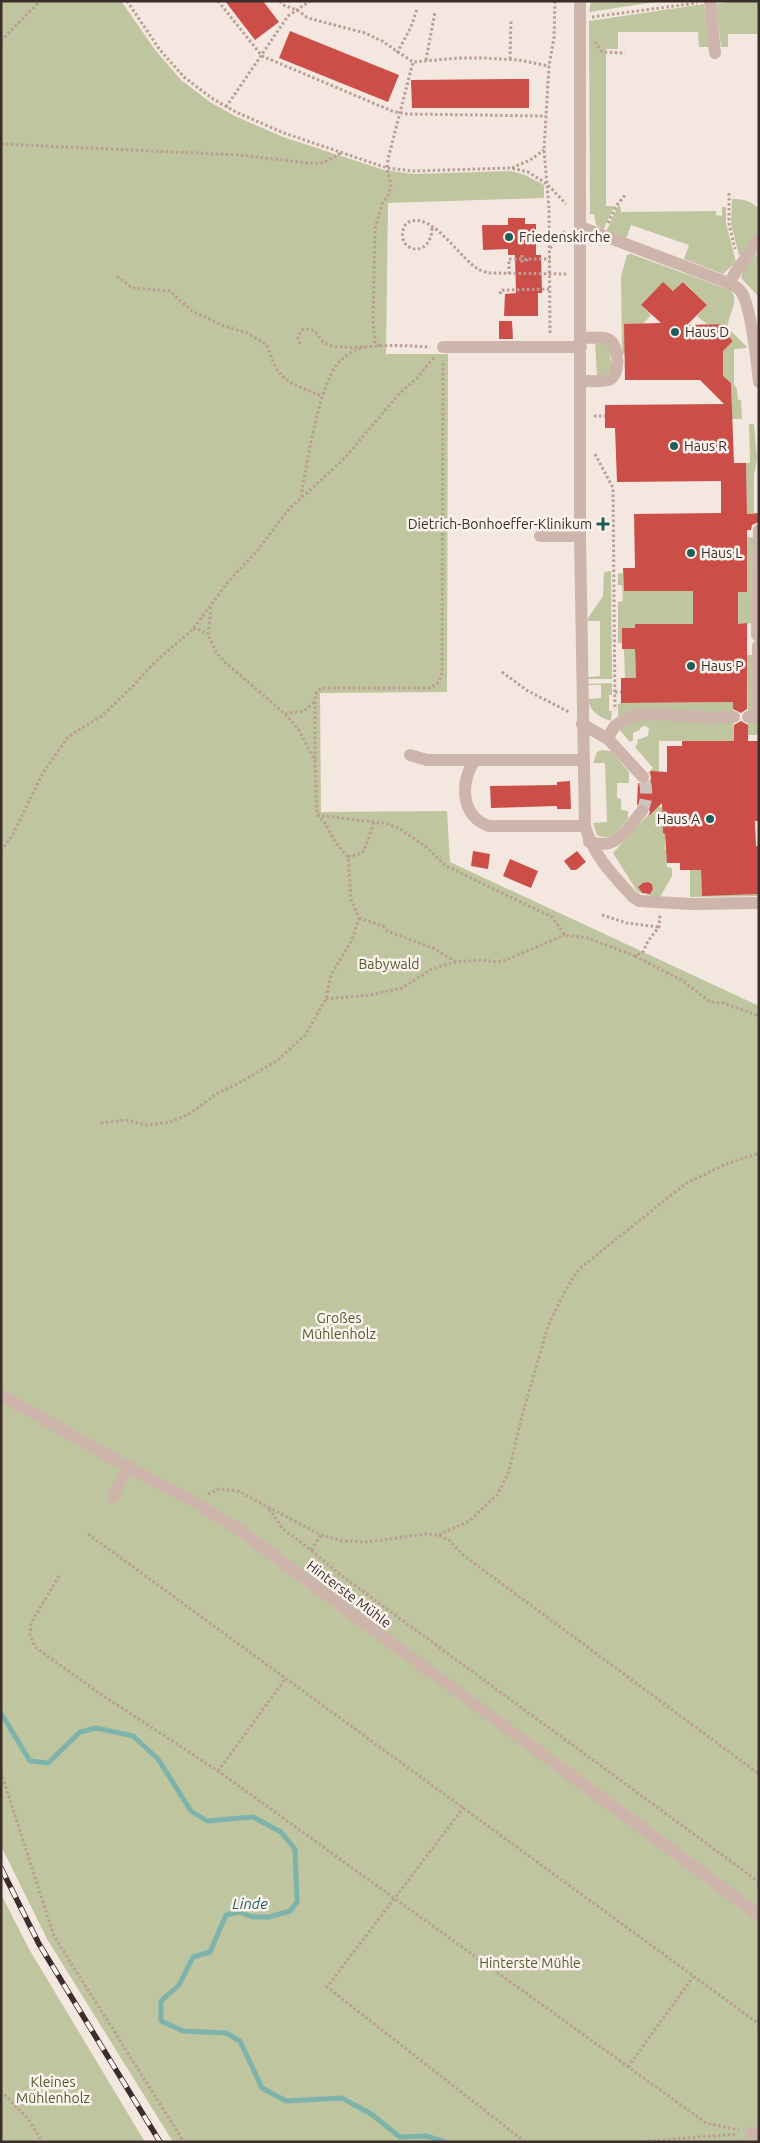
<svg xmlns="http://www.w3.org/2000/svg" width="760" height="2143" font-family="Ubuntu,sans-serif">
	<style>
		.green { fill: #bfc59f }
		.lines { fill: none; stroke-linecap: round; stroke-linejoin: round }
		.stream { stroke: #7eb3ac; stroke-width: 5 }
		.building { fill: #cb4f48 }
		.minor-tunnel { stroke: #cfc2bc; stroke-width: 12; stroke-dasharray: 12 6; stroke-linecap: butt }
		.path { stroke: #ba9e95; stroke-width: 3; stroke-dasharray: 2.5 2.5; stroke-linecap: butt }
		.minor { stroke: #ceb5ab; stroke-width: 12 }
		.rail-casing { stroke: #3b2d2a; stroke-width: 5.5 }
		.rail { stroke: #fbf2ed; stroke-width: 4; stroke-dasharray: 11; stroke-linecap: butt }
		.poi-dot { fill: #1d5f58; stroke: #fbf2ed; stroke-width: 2 }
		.labels { text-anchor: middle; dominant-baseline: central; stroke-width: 5; stroke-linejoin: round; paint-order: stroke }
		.poi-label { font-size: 14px; fill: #3b2d2a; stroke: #fbf2ed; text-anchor: start }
		.park-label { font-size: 14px; fill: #525b2d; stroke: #fbf2ed }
		.street-label { font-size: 14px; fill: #3b2d2a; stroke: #fbf2ed }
		.water-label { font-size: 15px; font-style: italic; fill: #1d5f58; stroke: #fbf2ed }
	</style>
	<rect width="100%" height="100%" fill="#f4e7e0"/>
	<g class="green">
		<polygon points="1,1 121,1 156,51 181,80 210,102 235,116 283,137 384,170 413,174 511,171 525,175 544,185 544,198 388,203 386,354 448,354 447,692 320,693 321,812 447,811 450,862 759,1006 759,2142 173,2142 47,1939 1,1846"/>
		<polygon points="591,1 662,1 589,12"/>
		<polygon points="736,1 759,1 759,34 728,34 728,47 721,47 716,4"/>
		<polygon points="704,4 709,47 699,47 698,32 618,32 618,49 606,49 606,206 615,206 603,230 596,225 594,214 590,214 589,21"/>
		<path d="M 732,199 C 744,199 751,201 759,209 L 759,231 L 742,256 L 739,255 L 731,224 Z"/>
		<polygon points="618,206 620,206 621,212 716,211 716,215 722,216 722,207 726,207 726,223 736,262 723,274 684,259 689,245 631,225 626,239 606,232"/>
		<polygon points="759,251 759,297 741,278 743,270"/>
		<path d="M 631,254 L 730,290 C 741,300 727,315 728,328 L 747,347 L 747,348 L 734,349 L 734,385 L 737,389 L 738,400 L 741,400 L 742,419 L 732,419 L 731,383 L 727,380 L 723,380 L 723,351 L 733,341 L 723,331 L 723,324 L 707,324 L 697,316 L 707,305 L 684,282 L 673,291 L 663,283 L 641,305 L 651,315 L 643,324 L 625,354 L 622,354 L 621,276 L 627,255 Z"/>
		<polygon points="595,343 608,344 612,355 610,355 612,369 606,375 597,376"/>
		<polygon points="749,424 754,424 757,459 754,475 754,513 747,514 746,463 750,463"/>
		<polygon points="747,537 759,538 759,623 738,624 738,592 747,591"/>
		<polygon points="611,571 612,679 588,679 588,677 600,676 600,621 587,621 588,618 603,596 604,572"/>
		<polygon points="623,573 624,591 693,591 693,624 635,624 635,628 622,628 622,643 618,643 618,602 623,601 622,585 618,585 618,574"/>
		<polygon points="624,649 635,649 636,678 625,678"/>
		<polygon points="747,655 759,655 759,735 748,735"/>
		<path d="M 612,683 L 612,695 L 609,695 L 609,711 L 612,711 L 611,721 C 599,717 590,712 588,699 L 601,698 L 601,685 L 588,685 L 588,684 Z"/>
		<polygon points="733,702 734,741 659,741 659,783 648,773 653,768 635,747 638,743 637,740 648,736 649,729 646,726 641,727 640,730 633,733 633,740 630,742 618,728 618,704 621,703"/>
		<path d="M 602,750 L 611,751 L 629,772 L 629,783 L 617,783 L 617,798 L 621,799 L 621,810 L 628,811 L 628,818 C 620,828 612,843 597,835 L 593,823 L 607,822 L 605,763 L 593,763 L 597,752 Z"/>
		<polygon points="658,807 662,807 663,833 665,834 665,850 667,850 667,867 672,868 672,876 660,897 645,895 650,893 653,889 652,884 648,882 641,885 640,891 643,894 637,891 613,853 647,816 649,817"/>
		<polygon points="701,869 702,895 759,894 759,896 690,897 690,870"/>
		<polygon points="1,1894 29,1949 145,2142 1,2142"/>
	</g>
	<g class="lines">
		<polyline class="stream" points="1,1713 30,1761 48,1763 80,1732 96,1728 133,1736 158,1759 191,1811 207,1821 253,1817 281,1832 295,1849 297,1902 290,1911 269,1917 253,1917 239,1912 226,1915 210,1952 193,1957 179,1985 161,2001 161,2021 183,2031 226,2033 240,2041 262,2088 286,2101 342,2098 371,2114 400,2137 426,2136 445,2142"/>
	</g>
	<g class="building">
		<polygon points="225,1 263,1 279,22 255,40"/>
		<polygon points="290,31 399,75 388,102 279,58"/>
		<polygon points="517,79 529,79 529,108 412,108 411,80"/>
		<polygon points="508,218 525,218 525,224 536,224 536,255 541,255 542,293 538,293 538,316 504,316 505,294 516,293 515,255 508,255 508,249 483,250 482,225 508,225"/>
		<polygon points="663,282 673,291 683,282 707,305 687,325 723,324 723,331 733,341 723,351 723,376 731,383 734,463 746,463 747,514 759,513 759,522 752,525 751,530 747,530 747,592 738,592 738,624 747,623 747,709 741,713 733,709 733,702 621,703 621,678 636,678 635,649 622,649 622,628 635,628 635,624 693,624 693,591 624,591 623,568 635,568 634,514 721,513 721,481 617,482 615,428 605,428 605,405 724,404 700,380 625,380 624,324 661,323 641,305"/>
		<polygon points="499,321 512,321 513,339 499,339"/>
		<polygon points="741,721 748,725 748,741 758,741 759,821 755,821 756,846 759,846 759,894 702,896 701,870 680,870 680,863 667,863 665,834 663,833 662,803 648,817 650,812 647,805 643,803 637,805 638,783 644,785 648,783 651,779 650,771 667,772 667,746 682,746 682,741 734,741 734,725"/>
		<polygon points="570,781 571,809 557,809 557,806 491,808 490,786 557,785 557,782"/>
		<polygon points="473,851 490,854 488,869 471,866"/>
		<polygon points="577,851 586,862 576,870 571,870 564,861"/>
		<polygon points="510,859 538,871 531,888 503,876"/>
		<polygon points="648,882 652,884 653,889 650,894 642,893 638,887 643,883"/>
	</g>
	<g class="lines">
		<path class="minor-tunnel" d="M 642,811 C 647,801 648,788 643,777"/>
		<g class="path">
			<polyline points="127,1 160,50 184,77 213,99 236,112 284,133 387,168 413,171 511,168 528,172 547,184 566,204"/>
			<polyline points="218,1 262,56 392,111 407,114 546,116"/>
			<polyline points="280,1 283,5 297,10 308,18 365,33 382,41 413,62 459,58 482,58 519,60 549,66"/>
			<polyline points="592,17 697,3"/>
			<polyline points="1,41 40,1"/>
			<polyline points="595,42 602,52 625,53"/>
			<polyline points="397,53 411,27 417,9"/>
			<polyline points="510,59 511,21"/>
			<polyline points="426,60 435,12"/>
			<polyline points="226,107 288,16 310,1"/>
			<polyline points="1,144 239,155 308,163 323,163 341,153"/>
			<polyline points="512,168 530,160 544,150"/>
			<polyline points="729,193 729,224 735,249"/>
			<polyline points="608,223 617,205 626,194"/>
			<path d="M 432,228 C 431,259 398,252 403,231 C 404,225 407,222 412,221 C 434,215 462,260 478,269 C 481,271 486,272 489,273 L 568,274"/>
			<polyline points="550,248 566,230"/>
			<polyline points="522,255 522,264"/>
			<polyline points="527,259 527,264"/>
			<polyline points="509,274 509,259 550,259"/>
			<path d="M 117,276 L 132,288 L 170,291 L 192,311 L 224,326 L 247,333 L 267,345 C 279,383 288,382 322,396"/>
			<polyline points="500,294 501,290 504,290 549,289"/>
			<polyline points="550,333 549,208 544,150 549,66 554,38 555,1"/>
			<path d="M 300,344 L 298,338 L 301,330 C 321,326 315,341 329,345 C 345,349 363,347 379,346 C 396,345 413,346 430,347"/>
			<polyline points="380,346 375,342 373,322 375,229 382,204 388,196 391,186 387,168 388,159 413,62"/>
			<polyline points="594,416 605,416"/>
			<polyline points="595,454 613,488 615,710"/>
			<path d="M 302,497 L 302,488 C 309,456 319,381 341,360 C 348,353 356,350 365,347"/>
			<polyline points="211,607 208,635 216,652 226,663 285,714 299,730 315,761 317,815 389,824 400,829 425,846 446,866 552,917 565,935 587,938 635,956 643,952 648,941 659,927 660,914"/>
			<polyline points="193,629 201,630 207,635"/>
			<polyline points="502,672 528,691 569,712"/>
			<polyline points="615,692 621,692"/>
			<polyline points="285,714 304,711 314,702"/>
			<polyline points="315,759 315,702 316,693 321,688 430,688 439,682 442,673 443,360"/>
			<polyline points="1,851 12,836 43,773 67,738 75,732 102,716 133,686 155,662 193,629 227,583 257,551 289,509 344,459 398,395 417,378 435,356"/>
			<polyline points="348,857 359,854 364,851 374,822"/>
			<polyline points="602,915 627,923 658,927"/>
			<polyline points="359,918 383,926 387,931 433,948 456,962"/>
			<polyline points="635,956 683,981 710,1002 724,1003 759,1016"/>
			<polyline points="326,999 370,995 402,988 432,969 456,962 482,960 498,962 508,959 565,935"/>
			<polyline points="101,1123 126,1120 146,1125 171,1122 191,1113 216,1094 237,1084 278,1060 305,1035 326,999 331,975 352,940 359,918 351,899 348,857 335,842 325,823 317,815"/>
			<polyline points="208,1494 219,1489 238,1491 321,1535 342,1541 367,1542 426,1534 438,1535 449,1540 463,1555 759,1774"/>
			<polyline points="269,1509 283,1529 311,1550 338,1573 759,1882"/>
			<polyline points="88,1534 759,2024"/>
			<polyline points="439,1535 469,1521 497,1495 508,1474 522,1416 548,1326 566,1289 579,1269 685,1184 726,1164 759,1153"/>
			<polyline points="311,1550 321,1535"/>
			<polyline points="59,1576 31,1623 30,1635 35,1647 99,1693 218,1771 706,2123 739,2130"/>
			<polyline points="218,1771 286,1678"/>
			<polyline points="1,1772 54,1936 184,2142"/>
			<polyline points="464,1807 327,1987 525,2142"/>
			<polyline points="628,2067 693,1977"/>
			<polyline points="1,2091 29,2120 42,2142"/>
			<polyline points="638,2142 738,2134"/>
		</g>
		<g class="minor">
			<path d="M 580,1 L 580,536 L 585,826 C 593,855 612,874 632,896 L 639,901 L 691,904 L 759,903"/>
			<polyline points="710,1 715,53"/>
			<path d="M 581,227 L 718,279 C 726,282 737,285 742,293 C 751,308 757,363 759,382"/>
			<polyline points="730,283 735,273 759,239"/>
			<polyline points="443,347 581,347"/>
			<path d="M 581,381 C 589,381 600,382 608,380 C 621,377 620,344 608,339 C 601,336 589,338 581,338"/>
			<polyline points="540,536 580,536"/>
			<polyline points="757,635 759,530"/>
			<polyline points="748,717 758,717 758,646"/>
			<polyline points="582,724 608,739 643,777"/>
			<path d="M 608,739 C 611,733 613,726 619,723 C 640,708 671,716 695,717 C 708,718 721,717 734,717"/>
			<polyline points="410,755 427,760 475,760"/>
			<path d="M 583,760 L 475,760 C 460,782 460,816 489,826 L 585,826"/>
			<path d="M 589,842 C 617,851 626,830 642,811"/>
			<polyline points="1,1395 128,1467 196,1503 238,1529 759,1915"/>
			<polyline points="113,1497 128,1467"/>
			<polyline points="751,2133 759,2133"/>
		</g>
		<g class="rail-casing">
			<polyline id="rail" points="1,1868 39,1944 160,2142"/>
		</g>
		<use href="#rail" class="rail"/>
	</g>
	<g class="poi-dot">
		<circle cx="509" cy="237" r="5"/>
		<circle cx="675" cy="332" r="5"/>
		<circle cx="674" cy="446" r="5"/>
		<path d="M600.5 516.5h5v5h5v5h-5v5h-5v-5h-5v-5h5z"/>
		<circle cx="691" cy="553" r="5"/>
		<circle cx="691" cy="666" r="5"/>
		<circle cx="710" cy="819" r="5"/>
	</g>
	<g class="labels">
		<g class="poi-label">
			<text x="519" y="237">Friedenskirche</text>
			<text x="685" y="332">Haus D</text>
			<text x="684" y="446">Haus R</text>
			<text x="592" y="524" text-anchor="end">Dietrich-Bonhoeffer-Klinikum</text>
			<text x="701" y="553">Haus L</text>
			<text x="701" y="666">Haus P</text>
			<text x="700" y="819" text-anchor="end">Haus A</text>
		</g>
		<g class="park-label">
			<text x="389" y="964">Babywald</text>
			<text x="339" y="1318">Großes<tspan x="339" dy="16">Mühlenholz</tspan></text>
			<text x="530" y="1963">Hinterste Mühle</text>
			<text x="53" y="2082">Kleines<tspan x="53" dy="16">Mühlenholz</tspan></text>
		</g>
		<g class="street-label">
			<text transform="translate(349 1594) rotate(37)">Hinterste Mühle</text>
		</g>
		<g class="water-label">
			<text x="250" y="1903">Linde</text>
		</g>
	</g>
	<rect width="760" height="2143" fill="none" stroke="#3b2d2a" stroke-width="5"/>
</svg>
